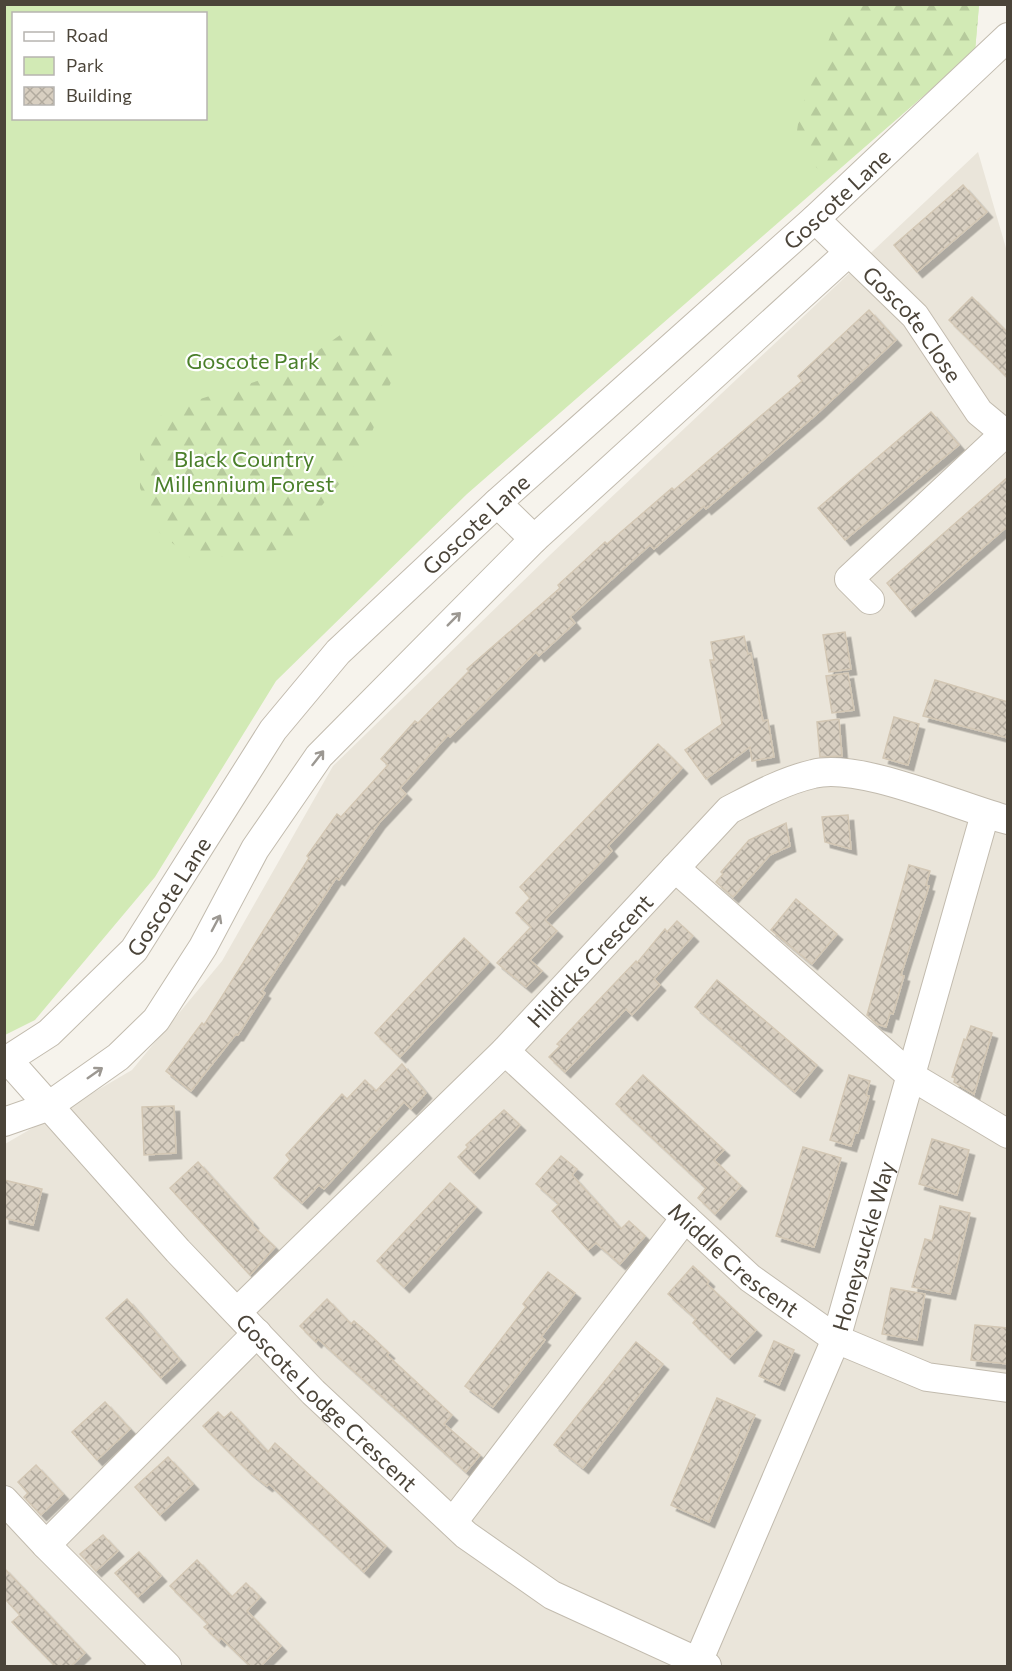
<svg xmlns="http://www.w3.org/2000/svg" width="1012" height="1671" font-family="Commissioner,sans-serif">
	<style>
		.residential { fill: #eae5da }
		.green { fill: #d2eab5; fill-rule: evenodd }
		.forest { fill: url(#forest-firs) }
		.building { fill: url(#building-cross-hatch); stroke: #d3c7b4; stroke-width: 1.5; filter: url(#shadow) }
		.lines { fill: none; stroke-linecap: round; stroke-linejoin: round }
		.minor-casing { stroke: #c2bbae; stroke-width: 30 }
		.minor { stroke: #fff; stroke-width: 28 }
		.oneway { stroke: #9c9892 }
		.labels { text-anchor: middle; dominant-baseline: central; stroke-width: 4.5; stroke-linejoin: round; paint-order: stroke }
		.street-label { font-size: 22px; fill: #4b4439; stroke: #fff }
		.park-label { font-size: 22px; fill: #4a7f2a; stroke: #fff }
	</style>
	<defs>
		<pattern id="forest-firs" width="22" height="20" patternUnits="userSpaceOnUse" patternTransform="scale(1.5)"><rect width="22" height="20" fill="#d2eab5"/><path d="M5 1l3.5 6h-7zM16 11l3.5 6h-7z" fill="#b6ca9c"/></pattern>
		<pattern id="building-cross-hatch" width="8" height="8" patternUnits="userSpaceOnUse" patternTransform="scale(1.5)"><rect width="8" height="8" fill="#d8cfc1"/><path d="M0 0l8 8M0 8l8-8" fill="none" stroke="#b1aa9e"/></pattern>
		<filter id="shadow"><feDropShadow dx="5.5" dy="5.5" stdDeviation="0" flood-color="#0004"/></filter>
	</defs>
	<rect width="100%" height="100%" fill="#f6f3ec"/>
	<polygon class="residential" points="978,152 1008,255 1007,1666 5,1666 5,1144 132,1070 222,961 333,766 550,555"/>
	<path class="green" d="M 5,5 L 979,5 L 975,51 L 467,494 L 276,681 L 155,877 L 35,1020 L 5,1035 ZM 14,14 L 206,14 L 206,118 L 14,118 Z"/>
	<g class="forest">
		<polygon points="843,5 979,5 975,51 827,179 795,144 800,111"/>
		<polygon points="377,321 404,348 364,453 287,549 193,560 160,533 140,488 140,445 165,410 289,371 343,333"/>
	</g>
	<g class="building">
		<polygon points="963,185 987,212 917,272 894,245"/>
		<polygon points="972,297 1008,333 1008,378 949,320"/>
		<polygon points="869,310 896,340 817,414 725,493 706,509 704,506 654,549 650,545 570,617 575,623 539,656 536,652 450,737 448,735 400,788 406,794 379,823 339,880 336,878 262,991 265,993 238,1035 236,1034 191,1091 166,1071 202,1023 204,1025 309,858 307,856 337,814 341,817 388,765 381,759 415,721 418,723 469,671 467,669 560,588 558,585 605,542 607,544 672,488 674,490 802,381 798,376"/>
		<polygon points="931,412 959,445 845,540 818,508"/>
		<polygon points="1008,477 1008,526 910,611 887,583"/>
		<polygon points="845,632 851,669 829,672 823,635"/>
		<polygon points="744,636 748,654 751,653 763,721 768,720 774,757 752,761 750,747 706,779 685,750 722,724 710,660 714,660 711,642"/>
		<polygon points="848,673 854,710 832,713 826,676"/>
		<polygon points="935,680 1008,702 1008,738 923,716"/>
		<polygon points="894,717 919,724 908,765 883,758"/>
		<polygon points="839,719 842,756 820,757 817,722"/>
		<polygon points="658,744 682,768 608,846 612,851 545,920 557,931 530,960 542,971 526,987 497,963 531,927 516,913 530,898 520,887"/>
		<polygon points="848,815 851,849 825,842 822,817"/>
		<polygon points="786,823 790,846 770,855 733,897 716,882 723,874 721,872 749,840"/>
		<polygon points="909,865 930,871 926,885 929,886 901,975 904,976 893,1014 890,1013 886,1027 877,1024 867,1015"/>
		<polygon points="796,899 837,934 812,964 771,930"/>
		<polygon points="677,921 693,936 654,979 660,985 632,1015 626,1009 565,1072 549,1057 560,1046 557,1044 636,961 637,963 665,929 667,932"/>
		<polygon points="464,938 489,962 400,1057 375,1033"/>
		<polygon points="717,980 817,1065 795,1092 695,1007"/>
		<polygon points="971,1026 992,1033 974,1094 954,1082 955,1078 952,1077 964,1039 966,1040"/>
		<polygon points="402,1064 426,1093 411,1109 404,1102 324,1189 319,1185 302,1203 274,1178 290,1160 286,1155 342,1094 347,1099 365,1080 376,1091"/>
		<polygon points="643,1075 724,1150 714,1160 741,1186 715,1214 698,1198 706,1188 616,1104"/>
		<polygon points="849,1075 870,1081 866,1095 869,1096 858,1133 855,1133 851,1146 830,1140"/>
		<polygon points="174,1106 176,1153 144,1155 142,1107"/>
		<polygon points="504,1110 520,1125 474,1173 458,1157 468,1147 466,1145"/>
		<polygon points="932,1139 969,1150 957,1195 919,1184"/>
		<polygon points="803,1147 841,1158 814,1247 776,1236"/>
		<polygon points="561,1156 577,1169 572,1175 621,1229 629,1221 645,1236 620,1264 596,1243 588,1250 552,1211 559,1204 536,1184"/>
		<polygon points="198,1162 253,1223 252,1225 275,1247 250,1275 170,1188"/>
		<polygon points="4,1180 42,1189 33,1225 4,1218"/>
		<polygon points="450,1183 476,1207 404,1287 377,1261"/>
		<polygon points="940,1206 970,1213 950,1294 912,1287 925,1239 932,1241"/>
		<polygon points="693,1266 709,1281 707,1284 756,1330 729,1358 693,1323 696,1319 668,1294"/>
		<polygon points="548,1272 575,1293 541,1337 545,1340 493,1407 465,1386 526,1307 523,1304"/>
		<polygon points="891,1288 925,1294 917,1340 882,1334"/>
		<polygon points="127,1299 180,1360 161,1378 106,1318"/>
		<polygon points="327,1299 351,1324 354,1321 370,1335 389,1353 387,1355 452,1415 444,1424 480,1455 466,1472 318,1339 316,1342 300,1326"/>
		<polygon points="975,1325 1008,1328 1008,1364 971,1360"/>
		<polygon points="774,1341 794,1350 779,1385 759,1376"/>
		<polygon points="636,1342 663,1364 583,1468 554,1445"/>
		<polygon points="717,1398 755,1415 709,1522 671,1505"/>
		<polygon points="105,1402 130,1429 97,1460 72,1432"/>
		<polygon points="218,1412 224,1418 231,1412 268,1452 275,1443 386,1546 364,1572 269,1484 267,1486 247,1470 203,1426"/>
		<polygon points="168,1457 193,1484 160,1515 135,1487"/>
		<polygon points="36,1465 63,1494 41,1515 24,1497 28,1493 18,1482"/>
		<polygon points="103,1535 118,1551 96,1571 80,1554"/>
		<polygon points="139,1552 161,1576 138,1597 115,1573"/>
		<polygon points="197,1560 232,1597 246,1583 260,1597 247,1611 281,1646 261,1666 250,1666 221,1638 219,1641 204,1627 208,1624 170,1586"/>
		<polygon points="4,1568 85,1653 71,1666 55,1666 12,1622 20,1615 4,1598"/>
	</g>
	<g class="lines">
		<g class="minor-casing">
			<g id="minor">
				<path id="s1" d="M 815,219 L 915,316 L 979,412 L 1008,436"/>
				<polyline points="497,503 534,539"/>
				<polyline points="870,600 849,579 1004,434"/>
				<polyline points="675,868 911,1076 1008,1134"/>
				<path id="s2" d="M 505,1051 L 750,1278 L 836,1339 L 927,1377 L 1008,1388"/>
				<path id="s3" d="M 8,1060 L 178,1251 L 313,1392 L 466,1535 L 552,1595 L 707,1666"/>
				<path id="s4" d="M 4,1062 L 49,1033 L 134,950 L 273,730 L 338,652 L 497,503 L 815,219 L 1008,37"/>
				<polyline points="4,1122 47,1107 118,1057 156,1020 203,947 255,849 319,756 534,539 848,253"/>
				<path id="s5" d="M 237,1312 L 505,1051 L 729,810 C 756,796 783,781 813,774 C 859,762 959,807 1008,820"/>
				<polyline points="4,1500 46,1545"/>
				<polyline points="453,1522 685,1218"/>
				<path id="s6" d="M 698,1662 L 836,1339 L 985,814"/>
				<polyline points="167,1666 46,1545 257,1333"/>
			</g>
		</g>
		<use href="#minor" class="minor"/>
	</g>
	<defs><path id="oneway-shaft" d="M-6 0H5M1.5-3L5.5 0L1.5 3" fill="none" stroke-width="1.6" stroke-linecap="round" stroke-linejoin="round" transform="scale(1.5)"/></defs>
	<g class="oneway">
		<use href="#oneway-shaft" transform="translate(454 619) rotate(-45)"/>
		<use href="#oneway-shaft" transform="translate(318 758) rotate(-52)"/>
		<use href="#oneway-shaft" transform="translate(216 923) rotate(-62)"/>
		<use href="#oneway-shaft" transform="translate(95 1073) rotate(-35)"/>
	</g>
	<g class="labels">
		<g class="street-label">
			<text stroke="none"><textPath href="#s4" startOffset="1208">Goscote Lane</textPath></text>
			<text stroke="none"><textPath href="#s1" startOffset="144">Goscote Close</textPath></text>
			<text stroke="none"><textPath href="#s4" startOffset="722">Goscote Lane</textPath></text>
			<text stroke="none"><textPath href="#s4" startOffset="236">Goscote Lane</textPath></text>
			<text stroke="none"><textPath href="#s5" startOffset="498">Hildicks Crescent</textPath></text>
			<text stroke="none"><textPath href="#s6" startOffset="448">Honeysuckle Way</textPath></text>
			<text stroke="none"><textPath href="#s2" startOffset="310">Middle Crescent</textPath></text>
			<text stroke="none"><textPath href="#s3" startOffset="468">Goscote Lodge Crescent</textPath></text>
		</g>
		<g class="park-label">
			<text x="253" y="360">Goscote Park</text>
			<text x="244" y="458">Black Country<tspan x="244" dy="25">Millennium Forest</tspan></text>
		</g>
	</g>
	<rect width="1012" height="1671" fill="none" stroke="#4b4439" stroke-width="12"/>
	<rect x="12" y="12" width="195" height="108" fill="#ffffff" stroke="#b7b4b0" stroke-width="1.5"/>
	<rect x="24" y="32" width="30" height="9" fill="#ffffff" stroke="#b7b4b0" stroke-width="1.5"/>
	<text x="66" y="42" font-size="18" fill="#4b4439">Road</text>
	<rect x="24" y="57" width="30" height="18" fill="#d2eab5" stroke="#b7b4b0" stroke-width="1.5"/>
	<text x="66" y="72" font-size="18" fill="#4b4439">Park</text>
	<rect x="24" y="87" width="30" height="18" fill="url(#building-cross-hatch)" stroke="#b7b4b0" stroke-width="1.5"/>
	<text x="66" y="102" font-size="18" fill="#4b4439">Building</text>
</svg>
